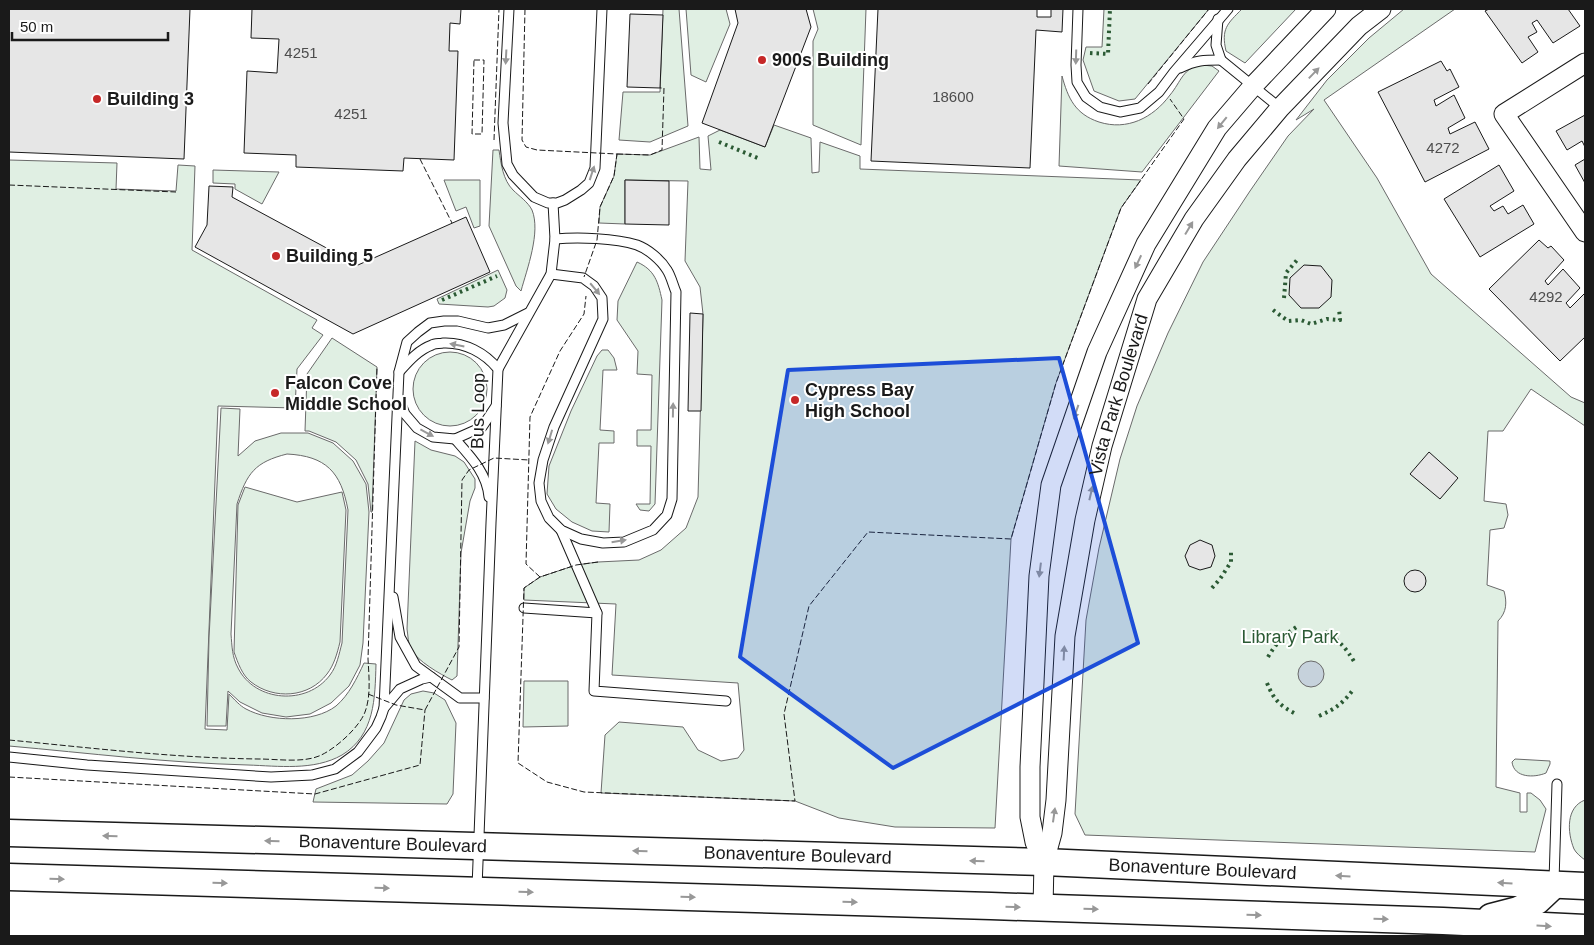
<svg xmlns="http://www.w3.org/2000/svg" width="1594" height="945" font-family="Arial,sans-serif">
	<style>
		.green { fill: #e0efe3; stroke: #6a6a6a; fill-rule: evenodd }
		.water { fill: #c6d2dc; stroke: #6a6a6a }
		.building { fill: #e6e6e6; stroke: #1a1a1a }
		.lines { fill: none; stroke-linecap: round; stroke-linejoin: round }
		.service-casing { stroke: #1a1a1a; stroke-width: 11 }
		.minor-casing { stroke: #1a1a1a; stroke-width: 21 }
		.secondary-casing { stroke: #1a1a1a; stroke-width: 29 }
		.service { stroke: #fff; stroke-width: 9 }
		.minor { stroke: #fff; stroke-width: 19 }
		.secondary { stroke: #fff; stroke-width: 26 }
		.hedge { stroke: #2b5a34; stroke-width: 4; stroke-dasharray: 2.5 4; stroke-linecap: butt }
		.fence { stroke: #1a1a1a; stroke-width: 1; stroke-dasharray: 6 2.5; stroke-linecap: butt }
		.oneway { fill: #989898 }
		.marked { fill: #1d4ed8; fill-opacity: 0.2; stroke: #1d4ed8; stroke-width: 4; stroke-linejoin: round }
		.poi-dot { fill: #c62828; stroke: #fff; stroke-width: 2 }
		.labels { text-anchor: middle; dominant-baseline: central; stroke-width: 4; stroke-linejoin: round; paint-order: stroke }
		.number-label { font-size: 15px; fill: #4d4d4d }
		.poi-label { font-size: 18px; font-weight: bold; fill: #1a1a1a; stroke: #fff; text-anchor: start }
		.street-label { font-size: 18px; fill: #1a1a1a; stroke: #fff }
		.park-label { font-size: 18px; fill: #2b5a34; stroke: #fff }
	</style>
	<rect width="100%" height="100%" fill="#fff"/>
	<g class="green">
		<polygon points="663,9 679,9 688,126 650,142 619,140 623,92 660,92"/>
		<polygon points="686,9 726,9 730,24 706,82 691,75"/>
		<polygon points="813,9 866,9 861,145 813,125 813,41 818,29"/>
		<polygon points="1104,9 1209,9 1135,99 1119,101 1094,91 1083,60 1086,47 1102,47"/>
		<path d="M 1242,9 L 1296,9 L 1245,63 L 1226,51 C 1221,29 1227,24 1242,9 Z"/>
		<path d="M 1404,9 L 1455,9 L 1324,100 L 1377,178 L 1431,274 L 1571,397 L 1585,403 L 1585,426 L 1531,389 L 1503,431 L 1488,431 L 1484,501 L 1506,504 L 1508,515 L 1504,528 L 1490,530 L 1487,585 L 1504,591 C 1507,602 1507,612 1498,621 L 1496,787 L 1520,793 L 1520,812 L 1527,812 L 1527,793 L 1531,793 L 1540,800 L 1546,809 L 1535,852 L 1085,835 L 1075,814 L 1086,620 L 1099,548 L 1120,459 L 1137,406 L 1168,333 L 1203,262 L 1250,191 L 1288,136 L 1314,109 L 1296,120 L 1327,80 L 1369,38 Z"/>
		<path d="M 1202,65 L 1212,66 L 1219,71 L 1142,172 L 1059,166 L 1062,76 C 1068,98 1075,114 1099,122 C 1127,131 1153,118 1170,95 C 1181,82 1183,67 1202,65 Z"/>
		<polygon points="774,125 811,138 812,173 819,172 820,142 860,156 860,169 1141,180 1121,208 1056,383 1011,539 995,828 895,827 839,818 795,801 601,793 605,735 619,722 683,727 698,750 721,761 738,758 744,750 738,683 612,675 616,604 524,600 524,588 540,577 576,565 598,562 639,560 661,550 686,528 698,497 703,314 700,287 685,261 688,181 625,180 625,224 599,223 600,207 614,176 617,154 650,155 699,137 700,169 711,170 708,136 720,130 765,147"/>
		<path d="M 493,150 L 499,150 C 501,164 503,180 513,190 C 519,196 528,202 532,210 C 541,232 527,269 521,291 L 516,286 L 489,226 Z"/>
		<path d="M 9,160 L 117,163 L 116,189 L 176,191 L 178,165 L 195,166 L 192,250 L 317,320 L 312,328 L 323,335 L 297,369 L 295,408 L 218,406 L 205,729 L 227,730 L 229,694 C 234,699 240,706 246,709 C 270,722 314,723 336,706 C 349,695 357,678 364,663 L 376,664 C 375,698 375,735 342,755 C 314,771 278,766 248,765 C 168,763 88,753 9,746 Z"/>
		<polygon points="213,170 279,172 262,204 235,189 235,184 213,183"/>
		<polygon points="444,180 480,180 480,226 474,228 466,207 456,211"/>
		<path d="M 637,262 C 655,270 658,282 662,300 L 655,504 L 649,511 L 640,510 L 636,504 L 650,504 L 651,446 L 637,446 L 637,430 L 651,430 L 652,375 L 637,374 L 638,351 L 617,320 L 618,301 Z"/>
		<polygon points="498,270 507,290 505,298 494,306 488,307 439,304 437,299"/>
		<polygon points="332,338 377,367 372,512 371,512 368,484 356,460 336,442 309,431 305,431 307,374"/>
		<polygon points="602,350 608,350 614,358 617,370 603,370 600,430 614,431 614,443 599,443 596,503 610,504 609,532 592,531 572,522 556,509 547,494 549,466 571,411 597,356"/>
		<circle cx="450" cy="389" r="37"/>
		<path d="M 221,408 L 240,409 L 238,456 L 255,441 L 281,433 L 308,433 L 333,443 L 353,461 L 366,484 L 369,512 L 363,643 L 360,665 L 349,686 L 331,703 L 310,714 L 286,717 L 262,713 L 240,702 L 228,691 L 226,726 L 207,726 L 209,638 ZM 287,454 C 326,456 341,472 348,510 L 342,643 C 339,654 337,666 330,675 C 307,706 255,702 238,668 C 232,657 232,646 231,634 L 237,504 C 247,473 255,462 287,454 Z"/>
		<path d="M 415,441 L 431,450 L 455,456 L 464,462 L 475,479 L 475,488 L 470,501 L 461,553 L 457,676 L 452,680 C 440,674 417,661 411,649 C 408,644 408,635 407,629 Z"/>
		<path d="M 245,487 L 297,502 L 342,492 L 346,510 L 340,642 C 337,654 334,665 327,674 C 309,698 274,700 251,682 C 242,675 238,663 234,652 L 238,505 Z"/>
		<polygon points="524,681 568,681 568,726 523,727"/>
		<polygon points="423,691 434,693 445,700 456,723 453,794 447,804 313,802 316,789 352,775 368,761 384,743 404,700 411,694"/>
		<path d="M 1515,759 L 1550,761 L 1550,764 L 1546,773 C 1534,778 1514,778 1512,762 Z"/>
		<path d="M 1585,800 L 1585,860 C 1581,857 1576,853 1574,849 C 1567,832 1566,807 1585,800 Z"/>
	</g>
	<circle class="water" cx="1311" cy="674" r="13"/>
	<g class="building">
		<polygon points="9,9 190,9 184,159 9,152"/>
		<polygon points="252,9 461,9 460,24 450,23 449,51 458,51 454,160 404,158 403,171 296,167 296,155 244,153 247,71 277,73 279,39 251,38"/>
		<polygon points="735,9 806,9 811,27 765,147 702,123 738,23"/>
		<polygon points="878,9 1037,9 1037,17 1051,17 1051,9 1063,9 1062,32 1036,30 1030,168 871,161"/>
		<polygon points="1489,9 1568,9 1580,26 1553,43 1537,20 1532,23 1537,32 1528,37 1538,52 1522,63 1485,11"/>
		<polygon points="630,14 663,15 660,88 627,87"/>
		<polygon points="1441,61 1447,71 1450,69 1459,87 1434,100 1436,106 1454,95 1465,118 1448,128 1450,134 1475,122 1489,149 1425,182 1378,92"/>
		<polygon points="1585,115 1585,147 1582,141 1567,150 1556,131"/>
		<polygon points="1585,159 1585,183 1575,165"/>
		<polygon points="1499,165 1514,191 1490,206 1494,211 1503,206 1508,214 1523,205 1534,224 1480,257 1444,199"/>
		<polygon points="625,180 669,181 669,225 625,224"/>
		<polygon points="209,186 233,187 232,197 358,265 466,217 490,272 353,334 195,247 207,225"/>
		<polygon points="1539,240 1548,248 1551,246 1564,260 1545,281 1548,285 1563,269 1580,288 1566,303 1570,308 1585,293 1585,337 1560,361 1489,289"/>
		<polygon points="1304,265 1321,266 1332,280 1331,297 1319,308 1301,308 1289,295 1290,278"/>
		<polygon points="690,313 703,314 701,411 688,411"/>
		<polygon points="1429,452 1458,478 1440,499 1410,474"/>
		<polygon points="1200,540 1212,545 1215,556 1211,567 1200,570 1189,566 1185,556 1190,545"/>
		<circle cx="1415" cy="581" r="11"/>
	</g>
	<g class="lines">
		<g class="service-casing">
			<g id="service">
				<polyline points="509,9 503,123 507,164 513,175 534,197 548,203 557,203 565,200 581,190 589,183 595,168 602,9"/>
				<polyline points="1078,9 1076,65 1077,82 1086,97 1100,107 1120,112 1140,108 1159,92 1174,72 1228,9"/>
				<polyline points="1218,19 1216,45 1221,60"/>
				<polyline points="1221,60 1280,108"/>
				<path d="M 1180,68 C 1196,60 1204,60 1221,60"/>
				<path d="M 551,274 L 583,278 L 594,286 L 602,298 L 603,319 L 554,427 L 543,460 L 539,483 L 541,501 L 549,518 L 561,530 L 581,539 L 603,543 L 624,542 L 653,530 L 667,515 L 672,499 L 676,292 C 673,285 671,276 667,270 C 661,260 648,249 637,245 C 615,238 578,237 555,239"/>
				<polyline points="498,369 551,274 555,239 553,203"/>
				<path d="M 399,372 C 408,362 418,350 432,345 C 435,343 440,344 443,343 C 465,342 485,353 498,369 L 491,523 L 477,888"/>
				<polyline points="399,399 405,414 417,428 433,437 455,439 482,427 496,406"/>
				<path d="M 455,439 C 470,456 487,473 489,497"/>
				<polyline points="561,530 597,613"/>
				<polyline points="393,597 400,637 416,666 460,698 484,698"/>
				<polyline points="524,608 597,613 594,691 726,701"/>
				<polyline points="384,708 399,372 407,342 418,332 430,323 444,321 458,321 488,328 504,325 528,313"/>
				<polyline points="9,757 87,765 271,777 312,775 335,769 358,752 376,728 381,717 384,708 400,689 422,679 431,677"/>
				<polyline points="1554,881 1557,784"/>
			</g>
		</g>
		<g class="minor-casing">
			<g id="minor">
				<polyline points="1585,63 1504,114 1585,232"/>
				<polyline points="1044,862 1035,842 1030,817 1030,767 1039,576 1051,485 1097,352 1146,244 1217,128 1253,86 1326,9"/>
				<path id="s1" d="M 1043,908 L 1044,862 L 1052,833 L 1056,800 L 1065,636 L 1085,520 L 1102,446 L 1147,299 L 1194,219 L 1237,159 L 1280,108 L 1359,26 L 1381,9"/>
			</g>
		</g>
		<g class="secondary-casing">
			<g id="secondary">
				<path id="s2" d="M 9,833 L 1044,862 L 1585,886"/>
				<polyline points="9,877 991,906 1443,921 1585,928"/>
				<polyline points="1491,917 1518,910 1537,901 1554,885"/>
			</g>
		</g>
		<use href="#service" class="service"/>
		<use href="#minor" class="minor"/>
		<use href="#secondary" class="secondary"/>
		<g class="hedge">
			<polyline points="1090,53 1108,54 1110,9"/>
			<polyline points="719,142 760,159"/>
			<polyline points="1284,298 1286,273 1297,260"/>
			<polyline points="442,300 497,276"/>
			<polyline points="1273,310 1288,321 1301,320 1311,324 1327,319 1340,320 1339,308"/>
			<polyline points="1212,588 1220,579 1231,562 1231,549"/>
			<path d="M 1325,632 C 1340,641 1346,648 1355,663"/>
			<path d="M 1268,657 C 1276,643 1284,635 1298,626"/>
			<path d="M 1267,683 C 1274,700 1279,705 1296,714"/>
			<path d="M 1319,716 C 1335,709 1342,704 1353,690"/>
		</g>
		<g class="fence">
			<polyline points="525,9 522,140 526,147 537,150 617,154 614,176 600,207 597,240 584,277"/>
			<polygon points="474,60 484,60 482,134 472,134"/>
			<polyline points="1148,84 1209,9"/>
			<polyline points="494,140 499,9"/>
			<polyline points="617,154 650,155 662,150 664,88 660,88"/>
			<polyline points="420,159 452,223"/>
			<polyline points="9,185 176,192"/>
			<polyline points="598,562 576,565 540,577 524,588 518,763 547,782 584,792 795,801 784,714 809,606 868,532 1011,539 1056,383 1121,208 1184,119 1170,99"/>
			<polyline points="540,577 526,564 530,417 560,351 584,314 586,296"/>
			<polyline points="368,694 396,705 425,710 459,647 462,480 469,470 494,458 529,460"/>
			<path d="M 9,740 C 92,748 175,758 259,759 C 277,759 302,763 319,756 C 334,750 359,728 365,712 C 371,696 369,677 368,659 L 377,367"/>
			<polyline points="9,777 315,794 420,765 425,710"/>
		</g>
	</g>
	<defs><path id="oneway-solid" d="M-6-.8H1V-3.2L6.5 0L1 3.2V.8H-6Z" transform="scale(1.25)"/></defs>
	<g class="oneway">
		<use href="#oneway-solid" transform="translate(506 57) rotate(93)"/>
		<use href="#oneway-solid" transform="translate(1076 57) rotate(92)"/>
		<use href="#oneway-solid" transform="translate(1314 73) rotate(-46)"/>
		<use href="#oneway-solid" transform="translate(1222 123) rotate(129)"/>
		<use href="#oneway-solid" transform="translate(592 173) rotate(-72)"/>
		<use href="#oneway-solid" transform="translate(1189 228) rotate(-59)"/>
		<use href="#oneway-solid" transform="translate(1138 262) rotate(115)"/>
		<use href="#oneway-solid" transform="translate(595 289) rotate(50)"/>
		<use href="#oneway-solid" transform="translate(457 345) rotate(-169)"/>
		<use href="#oneway-solid" transform="translate(673 410) rotate(-89)"/>
		<use href="#oneway-solid" transform="translate(1076 412) rotate(109)"/>
		<use href="#oneway-solid" transform="translate(427 433) rotate(28)"/>
		<use href="#oneway-solid" transform="translate(550 437) rotate(107)"/>
		<use href="#oneway-solid" transform="translate(1091 493) rotate(-77)"/>
		<use href="#oneway-solid" transform="translate(619 541) rotate(-9)"/>
		<use href="#oneway-solid" transform="translate(1040 570) rotate(97)"/>
		<use href="#oneway-solid" transform="translate(1064 653) rotate(-87)"/>
		<use href="#oneway-solid" transform="translate(1054 815) rotate(-82)"/>
		<use href="#oneway-solid" transform="translate(110 836) rotate(-178)"/>
		<use href="#oneway-solid" transform="translate(272 841) rotate(-178)"/>
		<use href="#oneway-solid" transform="translate(640 851) rotate(-178)"/>
		<use href="#oneway-solid" transform="translate(977 861) rotate(-178)"/>
		<use href="#oneway-solid" transform="translate(1343 876) rotate(-177)"/>
		<use href="#oneway-solid" transform="translate(57 879) rotate(2)"/>
		<use href="#oneway-solid" transform="translate(220 883) rotate(2)"/>
		<use href="#oneway-solid" transform="translate(1505 883) rotate(-177)"/>
		<use href="#oneway-solid" transform="translate(382 888) rotate(2)"/>
		<use href="#oneway-solid" transform="translate(526 892) rotate(2)"/>
		<use href="#oneway-solid" transform="translate(688 897) rotate(2)"/>
		<use href="#oneway-solid" transform="translate(850 902) rotate(2)"/>
		<use href="#oneway-solid" transform="translate(1013 907) rotate(2)"/>
		<use href="#oneway-solid" transform="translate(1091 909) rotate(2)"/>
		<use href="#oneway-solid" transform="translate(1254 915) rotate(2)"/>
		<use href="#oneway-solid" transform="translate(1381 919) rotate(2)"/>
		<use href="#oneway-solid" transform="translate(1544 926) rotate(3)"/>
	</g>
	<path class="marked" d="M 1059,358 L 1138,643 L 893,768 L 740,657 L 788,370 Z"/>
	<g class="poi-dot">
		<circle cx="762" cy="60" r="5"/>
		<circle cx="97" cy="99" r="5"/>
		<circle cx="276" cy="256" r="5"/>
		<circle cx="275" cy="393" r="5"/>
		<circle cx="795" cy="400" r="5"/>
	</g>
	<g class="labels">
		<g class="number-label">
			<text x="301" y="52">4251</text>
			<text x="953" y="96">18600</text>
			<text x="351" y="113">4251</text>
			<text x="1443" y="147">4272</text>
			<text x="1546" y="296">4292</text>
		</g>
		<g class="poi-label">
			<text x="772" y="60">900s Building</text>
			<text x="107" y="99">Building 3</text>
			<text x="286" y="256">Building 5</text>
			<text x="285" y="383">Falcon Cove<tspan x="285" dy="21">Middle School</tspan></text>
			<text x="805" y="390">Cypress Bay<tspan x="805" dy="21">High School</tspan></text>
		</g>
		<g class="street-label">
			<text stroke="none"><textPath href="#s1" startOffset="521">Vista Park Boulevard</textPath></text>
			<text transform="translate(478 411) rotate(-89)">Bus Loop</text>
			<text stroke="none"><textPath href="#s2" startOffset="384">Bonaventure Boulevard</textPath></text>
			<text stroke="none"><textPath href="#s2" startOffset="789">Bonaventure Boulevard</textPath></text>
			<text stroke="none"><textPath href="#s2" startOffset="1194">Bonaventure Boulevard</textPath></text>
		</g>
		<g class="park-label">
			<text x="1290" y="637">Library Park</text>
		</g>
	</g>
	<rect width="1594" height="945" fill="none" stroke="#1a1a1a" stroke-width="20"/>
	<path d="M12 32v8h156v-8" fill="none" stroke="#1a1a1a" stroke-width="2.5"/>
	<text x="20" y="32" font-size="15" fill="#1a1a1a" stroke="#ffffff" stroke-width="4" paint-order="stroke">50 m</text>
</svg>
